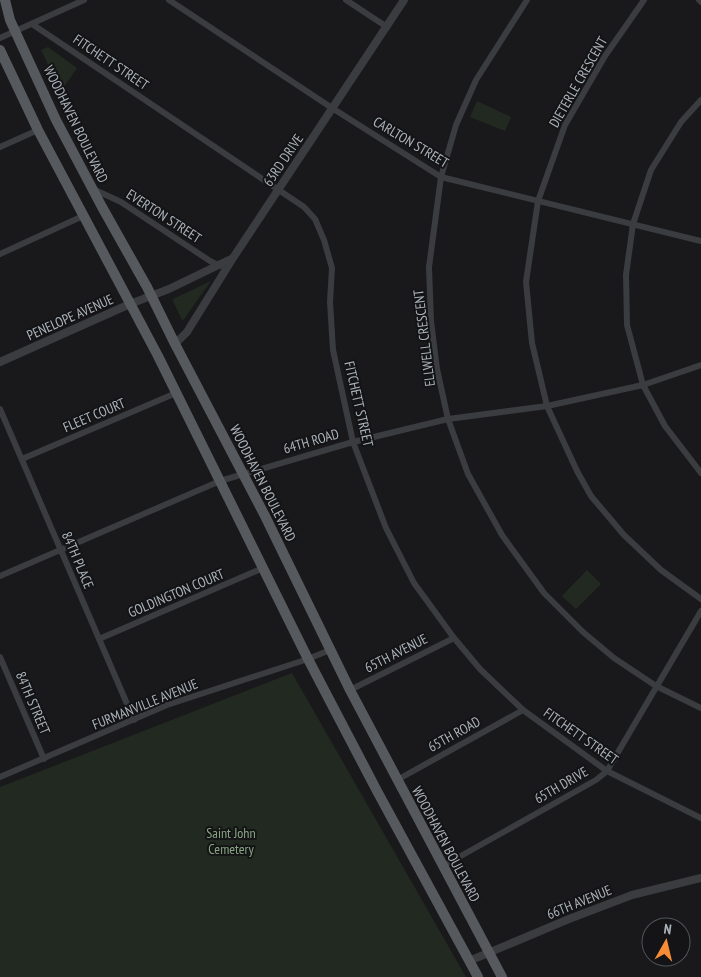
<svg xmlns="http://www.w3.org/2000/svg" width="701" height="977" font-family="'PT Sans Narrow',sans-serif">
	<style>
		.green { fill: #212920 }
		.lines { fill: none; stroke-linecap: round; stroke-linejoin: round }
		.minor { stroke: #3a3c40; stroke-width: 6 }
		.tertiary { stroke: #3a3c40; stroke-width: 8 }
		.primary { stroke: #565a5f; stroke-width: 10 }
		.labels { text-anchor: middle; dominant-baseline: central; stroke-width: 4; stroke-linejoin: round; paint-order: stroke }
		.street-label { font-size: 14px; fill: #abb3bb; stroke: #141416 }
		.park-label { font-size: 14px; fill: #87a682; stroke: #141416 }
	</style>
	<rect width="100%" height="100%" fill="#19191b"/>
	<g class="green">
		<polygon points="48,47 77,68 61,91 41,50"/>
		<polygon points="477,101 511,117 505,131 470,117"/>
		<polygon points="211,281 184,319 182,320 173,301 173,299"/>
		<polygon points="587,570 601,584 576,609 562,596"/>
		<polygon points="292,673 466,977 0,977 0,787"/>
	</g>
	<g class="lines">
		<g class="minor">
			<polyline points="169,0 332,108 441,177 701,241"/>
			<polyline points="346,0 387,27"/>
			<polyline points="527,0 476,80 456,125 441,177 429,267 431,321 437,369 448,419 468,474 502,535 544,593 583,632 614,658 656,686 701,708"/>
			<polyline points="644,0 605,56 565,125 538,201 526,282 532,343 547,406 577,471 591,496 624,535 661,570 701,599"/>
			<polyline points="699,0 701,2"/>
			<polyline points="32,24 304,207 315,219 324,240 332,268 330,302 333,350 353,442 386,528 414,583 454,638 480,669 523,710 607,771 701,818"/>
			<polyline points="0,38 84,0"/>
			<polyline points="701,100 681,122 651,170 633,224 626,275 627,325 643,385 665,426 701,473"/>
			<polyline points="0,147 38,130"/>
			<polyline points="93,189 121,202 210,261 220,266"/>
			<polyline points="0,254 83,216"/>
			<polyline points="0,409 134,720"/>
			<polyline points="22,459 176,393"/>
			<polyline points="0,576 220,481 353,442 448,419 547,406 643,385 701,365"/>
			<polyline points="99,639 263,568"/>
			<polyline points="0,657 44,759"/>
			<polyline points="350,690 454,638"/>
			<polyline points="0,777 167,705 308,659 330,650"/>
			<polyline points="397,780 523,710"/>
			<polyline points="443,866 596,780 607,771 701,611"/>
		</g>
		<g class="tertiary">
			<polyline points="175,344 187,332 233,258 404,0"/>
			<polyline points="0,362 130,304 169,289 231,259"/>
			<polyline points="469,961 569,919 632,895 701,878"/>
		</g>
		<g class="primary">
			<polyline points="5,0 10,20 56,120 102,207 147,287 175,344 265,516 350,690 502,977"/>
			<polyline points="0,50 38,130 158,356 308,659 377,791 478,977"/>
		</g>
	</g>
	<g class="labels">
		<g class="street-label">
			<text transform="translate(111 62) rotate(34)">FITCHETT STREET</text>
			<text transform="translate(578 82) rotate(-60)">DIETERLE CRESCENT</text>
			<text transform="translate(76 124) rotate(64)">WOODHAVEN BOULEVARD</text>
			<text transform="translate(411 142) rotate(31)">CARLTON STREET</text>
			<text transform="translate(283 160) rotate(-56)">63RD DRIVE</text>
			<text transform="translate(164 216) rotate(33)">EVERTON STREET</text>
			<text transform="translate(70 317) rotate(-24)">PENELOPE AVENUE</text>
			<text transform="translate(424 338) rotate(-97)">ELLWELL CRESCENT</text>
			<text transform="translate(359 404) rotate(77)">FITCHETT STREET</text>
			<text transform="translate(94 415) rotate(-23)">FLEET COURT</text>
			<text transform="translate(311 441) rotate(-16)">64TH ROAD</text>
			<text transform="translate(263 483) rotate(63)">WOODHAVEN BOULEVARD</text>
			<text transform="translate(78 560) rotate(67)">84TH PLACE</text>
			<text transform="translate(176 593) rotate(-23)">GOLDINGTON COURT</text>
			<text transform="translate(396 653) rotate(-27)">65TH AVENUE</text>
			<text transform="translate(33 703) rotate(67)">84TH STREET</text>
			<text transform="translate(145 704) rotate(-22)">FURMANVILLE AVENUE</text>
			<text transform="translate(454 734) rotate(-29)">65TH ROAD</text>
			<text transform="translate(581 736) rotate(35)">FITCHETT STREET</text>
			<text transform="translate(561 785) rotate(-30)">65TH DRIVE</text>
			<text transform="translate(446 844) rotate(62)">WOODHAVEN BOULEVARD</text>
			<text transform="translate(579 902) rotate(-22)">66TH AVENUE</text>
		</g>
		<g class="park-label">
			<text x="231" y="833">Saint John<tspan x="231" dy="16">Cemetery</tspan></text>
		</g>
	</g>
	<g transform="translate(666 942) rotate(8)"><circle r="24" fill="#141416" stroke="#505458"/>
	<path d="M0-4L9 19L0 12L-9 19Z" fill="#f68d36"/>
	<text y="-8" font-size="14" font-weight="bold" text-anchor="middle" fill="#abb3bb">N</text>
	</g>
</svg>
